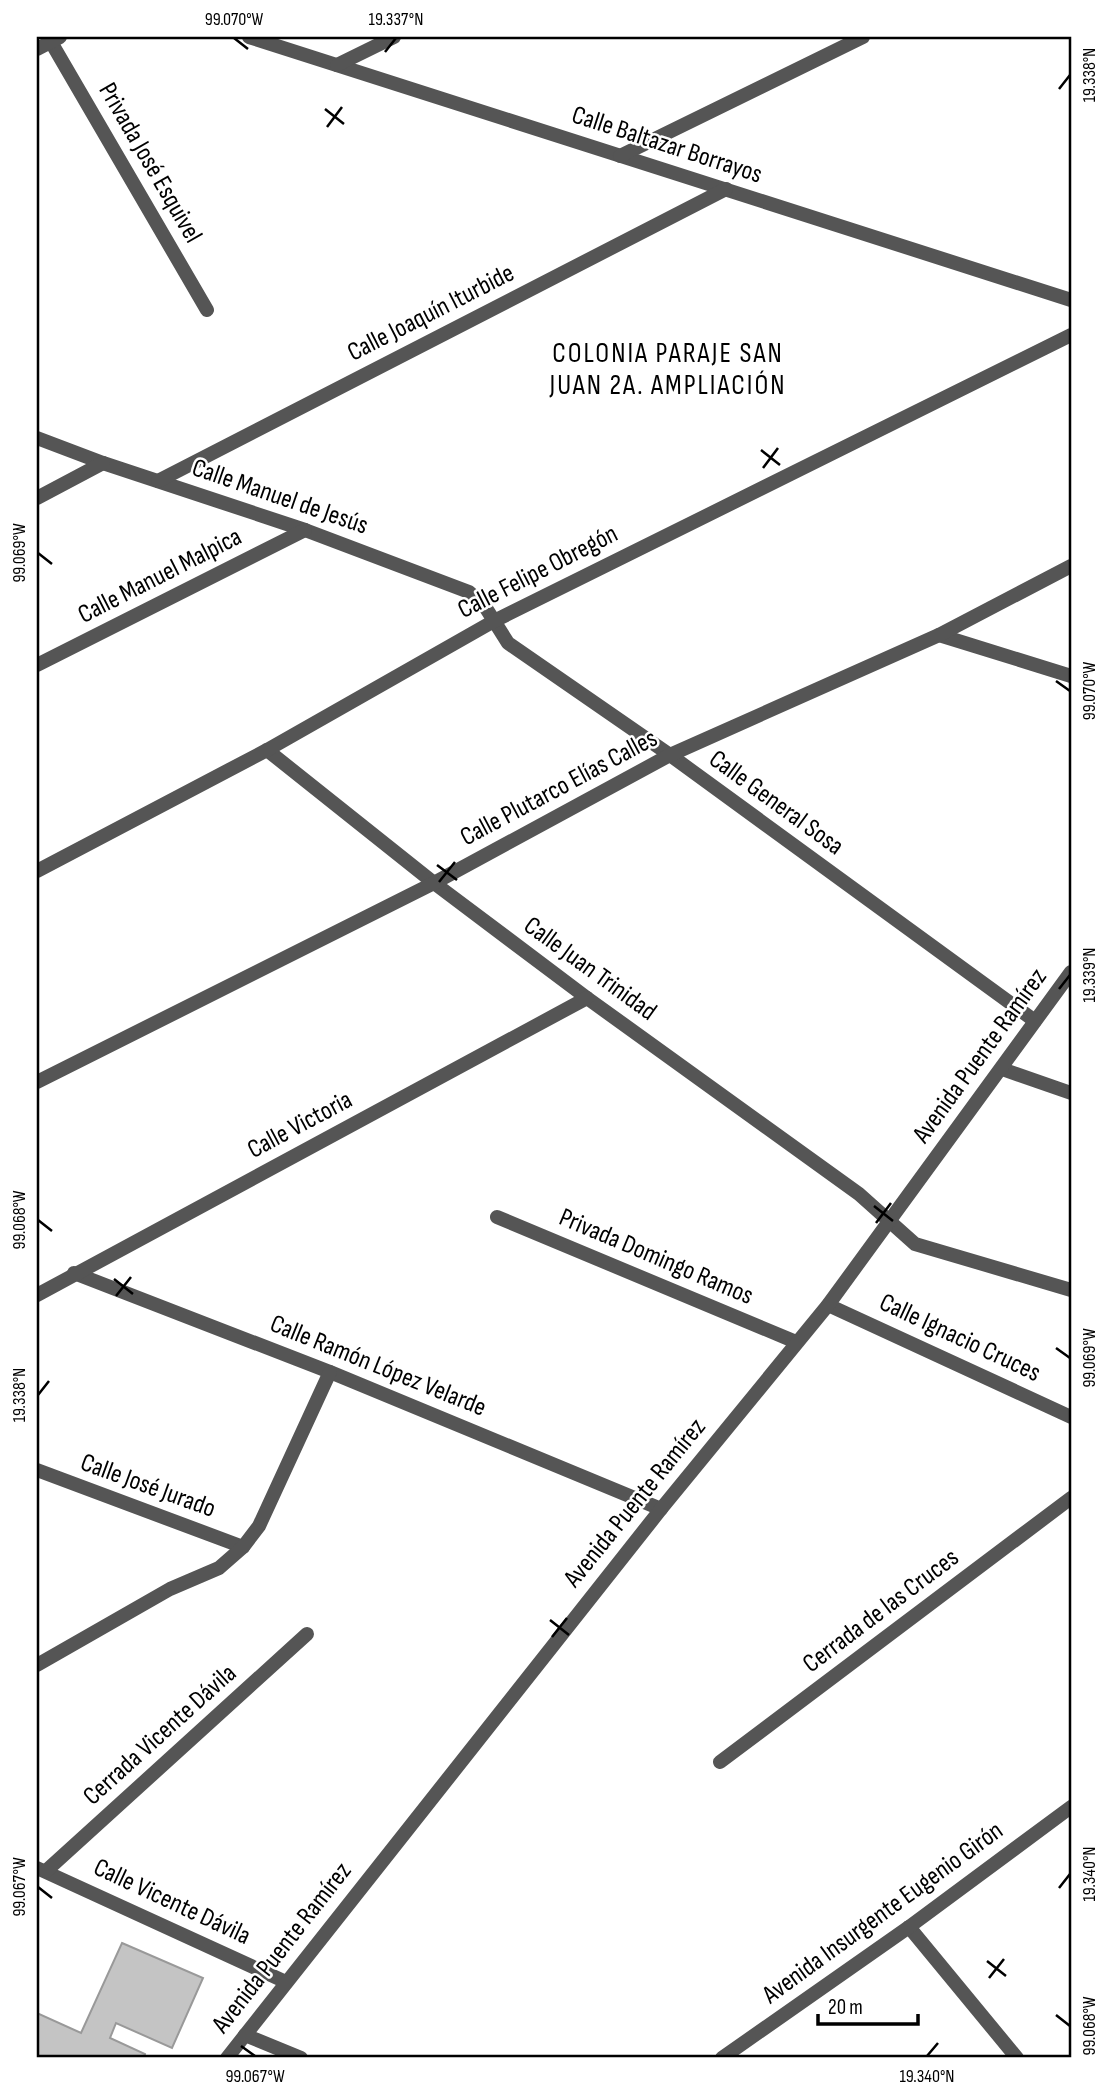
<svg xmlns="http://www.w3.org/2000/svg" width="1108" height="2095" font-family="'Sofia Sans Condensed',sans-serif">
	<style>
		.building { fill: #c4c4c4; stroke: #999; stroke-width: 2 }
		.lines { fill: none; stroke-linecap: round; stroke-linejoin: round }
		.minor { stroke: #555; stroke-width: 14 }
		.tertiary { stroke: #555; stroke-width: 14 }
		.ticks { fill: none; stroke: #000; stroke-width: 2.5 }
		.labels { text-anchor: middle; dominant-baseline: central; stroke-width: 5; stroke-linejoin: round; paint-order: stroke }
		.street-label { font-size: 26px; fill: #000; stroke: #fff }
		.neighbourhood-label { font-size: 28px; letter-spacing: 2px; fill: #000; stroke: #fff }
		.neatline { fill: none; stroke: #000; stroke-width: 2.5 }
		.ticks-label { font-size: 18px; text-anchor: middle; fill: #000 }
	</style>
	<rect width="100%" height="100%" fill="#fff"/>
	<polygon class="building" points="122,1943 203,1978 172,2048 116,2023 110,2038 145,2054 144,2058 37,2058 37,2013 81,2033"/>
	<g class="lines">
		<g class="minor">
			<polyline points="249,37 1071,300"/>
			<polyline points="51,42 207,310"/>
			<polyline points="337,65 394,37"/>
			<polyline points="620,156 863,37"/>
			<polyline points="37,438 103,463 305,530 469,592 484,605 508,643 670,755 1035,1021"/>
			<polyline points="158,481 726,189"/>
			<polyline points="37,498 103,463"/>
			<polyline points="939,635 1071,676"/>
			<polyline points="37,665 305,530"/>
			<polyline points="267,750 434,883 587,998 859,1194 915,1244 1071,1290"/>
			<polyline points="37,871 267,750 494,621 1071,335"/>
			<polyline points="1002,1069 1071,1093"/>
			<polyline points="37,1082 434,883 670,755 939,635 1071,566"/>
			<polyline points="497,1217 796,1342"/>
			<polyline points="74,1273 330,1372 661,1509"/>
			<polyline points="37,1295 587,998"/>
			<polyline points="828,1305 1071,1417"/>
			<polyline points="37,1470 243,1547"/>
			<polyline points="37,1665 170,1589 219,1568 243,1547 259,1526 330,1372"/>
			<polyline points="720,1762 1071,1498"/>
			<polyline points="37,1868 286,1982"/>
			<polyline points="46,1871 307,1634"/>
			<polyline points="909,1927 1017,2058"/>
			<polyline points="245,2035 301,2058"/>
			<polyline points="722,2058 909,1927 1071,1807"/>
		</g>
		<g class="tertiary">
			<polyline points="37,49 60,37"/>
			<polyline points="227,2058 661,1509 828,1305 1071,972"/>
		</g>
	</g>
	<path class="ticks" d="M 234,38 L 248,49M 385,52 L 396,38M 1059,89 L 1070,75M 325,109 L 344,124M 327,127 L 342,107M 761,450 L 780,465M 763,468 L 778,448M 38,553 L 52,564M 1056,681 L 1070,691M 437,865 L 457,880M 439,882 L 455,862M 1059,989 L 1070,975M 874,1206 L 893,1221M 38,1220 L 52,1231M 876,1223 L 891,1203M 114,1279 L 133,1294M 116,1296 L 131,1277M 1056,1348 L 1070,1358M 38,1395 L 49,1381M 550,1620 L 569,1635M 552,1637 L 567,1618M 38,1887 L 52,1898M 1059,1888 L 1070,1874M 987,1961 L 1006,1976M 989,1978 L 1004,1959M 1056,2015 L 1070,2026M 241,2046 L 255,2056M 927,2056 L 938,2043"/>
	<g class="labels">
		<g class="street-label">
			<text transform="translate(667 145) rotate(18)">Calle Baltazar Borrayos</text>
			<text transform="translate(150 163) rotate(60)">Privada José Esquivel</text>
			<text transform="translate(431 313) rotate(-27)">Calle Joaquín Iturbide</text>
			<text transform="translate(280 497) rotate(19)">Calle Manuel de Jesús</text>
			<text transform="translate(538 572) rotate(-27)">Calle Felipe Obregón</text>
			<text transform="translate(160 576) rotate(-27)">Calle Manuel Malpica</text>
			<text transform="translate(559 788) rotate(-28)">Calle Plutarco Elías Calles</text>
			<text transform="translate(776 803) rotate(36)">Calle General Sosa</text>
			<text transform="translate(590 969) rotate(36)">Calle Juan Trinidad</text>
			<text transform="translate(980 1056) rotate(-54)">Avenida Puente Ramírez</text>
			<text transform="translate(300 1125) rotate(-28)">Calle Victoria</text>
			<text transform="translate(656 1257) rotate(23)">Privada Domingo Ramos</text>
			<text transform="translate(960 1338) rotate(25)">Calle Ignacio Cruces</text>
			<text transform="translate(378 1366) rotate(22)">Calle Ramón López Velarde</text>
			<text transform="translate(148 1486) rotate(20)">Calle José Jurado</text>
			<text transform="translate(635 1503) rotate(-51)">Avenida Puente Ramírez</text>
			<text transform="translate(881 1611) rotate(-37)">Cerrada de las Cruces</text>
			<text transform="translate(160 1735) rotate(-42)">Cerrada Vicente Dávila</text>
			<text transform="translate(172 1902) rotate(25)">Calle Vicente Dávila</text>
			<text transform="translate(883 1913) rotate(-36)">Avenida Insurgente Eugenio Girón</text>
			<text transform="translate(282 1948) rotate(-52)">Avenida Puente Ramírez</text>
		</g>
		<g class="neighbourhood-label">
			<text x="668" y="353">COLONIA PARAJE SAN<tspan x="668" dy="32">JUAN 2A. AMPLIACIÓN</tspan></text>
		</g>
	</g>
	<rect width="1108" height="2095" fill="none" stroke="#ffffff" stroke-width="77"/>
	<path d="M818 2014v10h100v-10" fill="none" stroke="#000000" stroke-width="3.5"/>
	<text x="828" y="2014" font-size="21" fill="#000000" stroke="#ffffff" stroke-width="5" paint-order="stroke">20 m</text>
	<rect x="38" y="38" width="1032" height="2018" class="neatline"/>
	<g class="ticks-label">
		<text x="234" y="25">99.070°W</text>
		<text x="396" y="25">19.337°N</text>
		<text transform="translate(1089 75) rotate(-90)" y="6">19.338°N</text>
		<text transform="translate(19 553) rotate(-90)" y="6">99.069°W</text>
		<text transform="translate(1089 691) rotate(-90)" y="6">99.070°W</text>
		<text transform="translate(1089 975) rotate(-90)" y="6">19.339°N</text>
		<text transform="translate(19 1220) rotate(-90)" y="6">99.068°W</text>
		<text transform="translate(1089 1358) rotate(-90)" y="6">99.069°W</text>
		<text transform="translate(19 1395) rotate(-90)" y="6">19.338°N</text>
		<text transform="translate(1089 1874) rotate(-90)" y="6">19.340°N</text>
		<text transform="translate(19 1887) rotate(-90)" y="6">99.067°W</text>
		<text transform="translate(1089 2026) rotate(-90)" y="6">99.068°W</text>
		<text x="255" y="2082">99.067°W</text>
		<text x="927" y="2082">19.340°N</text>
	</g>
</svg>
